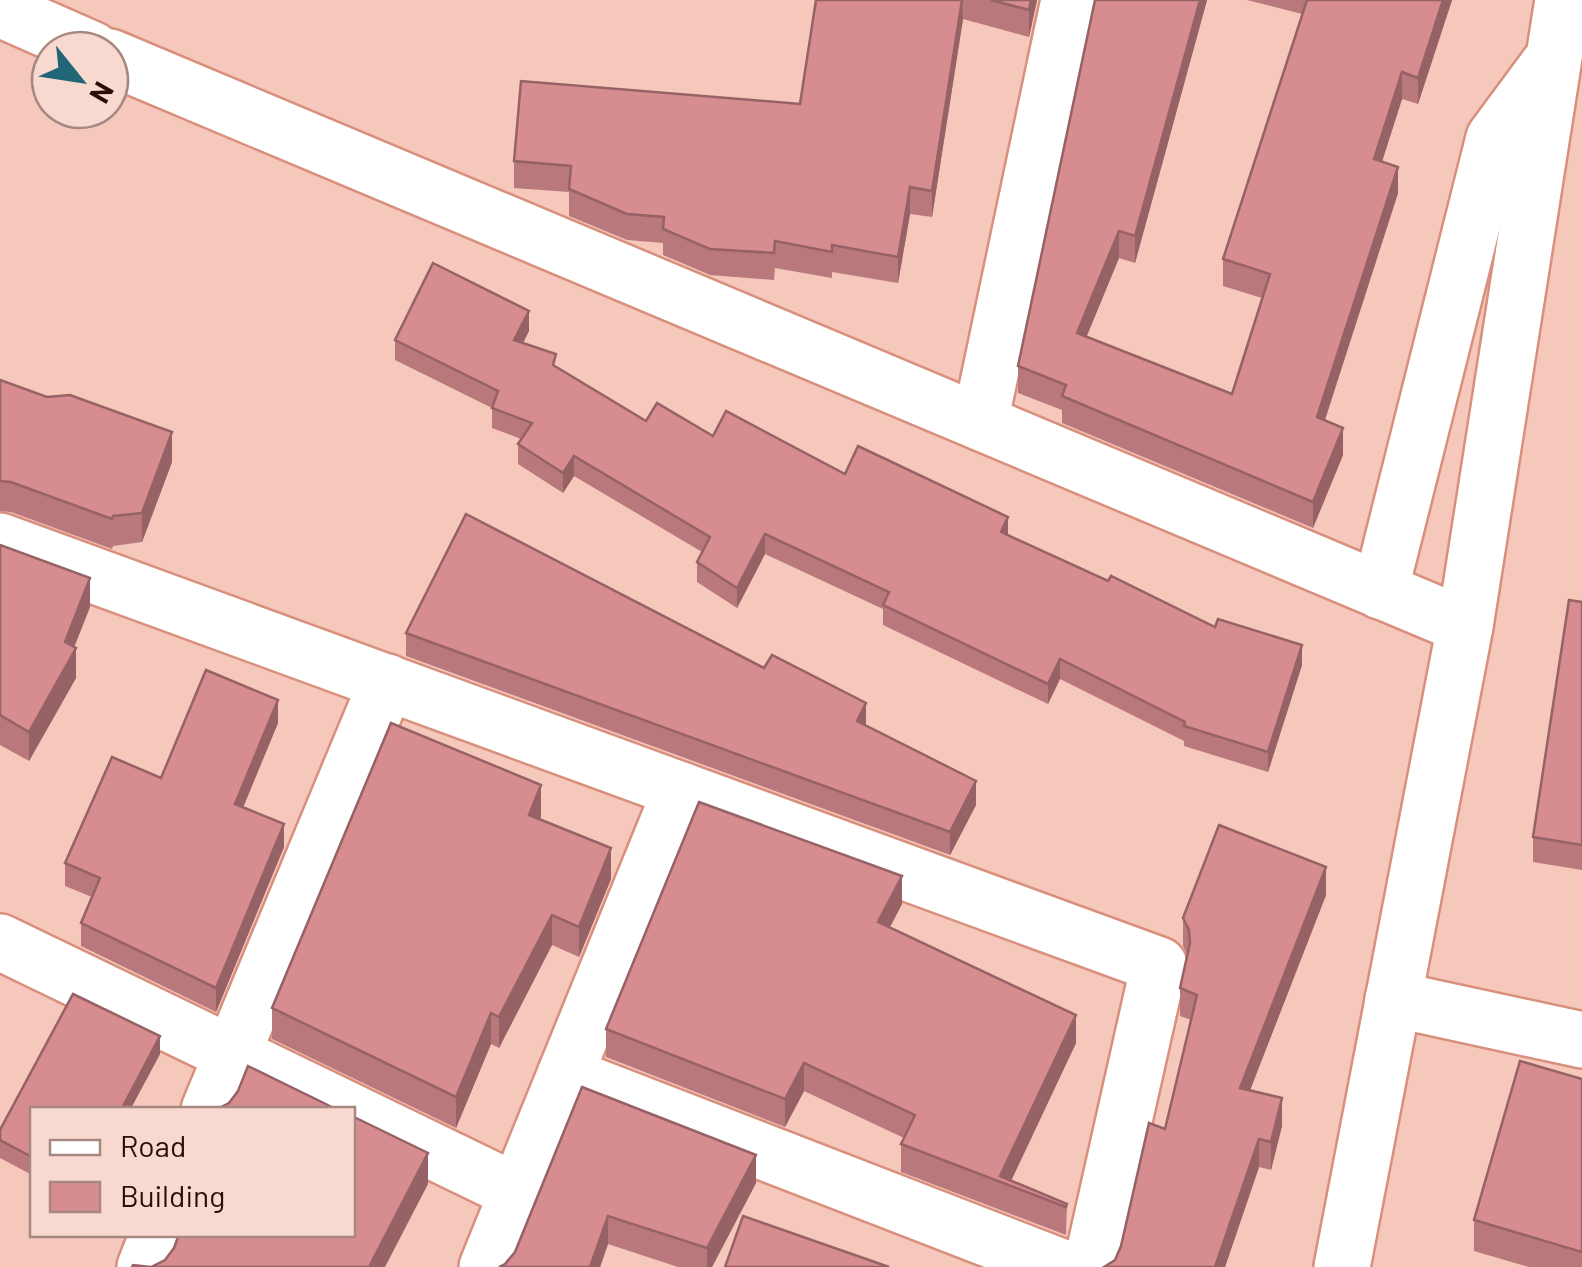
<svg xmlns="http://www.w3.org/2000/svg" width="1582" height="1267" font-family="Barlow,sans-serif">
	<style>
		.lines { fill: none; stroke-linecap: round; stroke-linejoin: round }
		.minor-casing { stroke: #d8907d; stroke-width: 60 }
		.minor { stroke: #fff; stroke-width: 55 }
		.wall { fill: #b9787c }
		.shaded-wall { fill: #966265 }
		.building { fill: #d78c90; stroke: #966265; stroke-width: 2.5 }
	</style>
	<rect width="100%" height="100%" fill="#f6c8bb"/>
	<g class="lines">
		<g class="minor-casing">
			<g id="minor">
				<polyline points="0,9 93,50"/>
				<polyline points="110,57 1465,626"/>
				<polyline points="980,422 1069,0"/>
				<polyline points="0,541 1159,965 1091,1267"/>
				<polyline points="1380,591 1494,138 1548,65"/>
				<polyline points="0,942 348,1110"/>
				<polyline points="1393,999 1582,1040"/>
				<polyline points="565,1075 1061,1267"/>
				<polyline points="209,1110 387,682"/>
				<polyline points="352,1112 517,1192"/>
				<polyline points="145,1267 158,1234"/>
				<polyline points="487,1267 681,790"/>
				<polyline points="1342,1267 1465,626 1563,0"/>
			</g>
		</g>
		<use href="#minor" class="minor"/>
	</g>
	<g class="wall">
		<polygon points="816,0 1037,0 1029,37 963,19 932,217 910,214 898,283 832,272 832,278 775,268 774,280 710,275 663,255 663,243 627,240 569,216 569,192 514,188 514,161 800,104"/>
		<polygon points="1207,0 1135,263 1119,258 1086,337 1232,394 1262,298 1223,286 1223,259 1302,14 1247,0 1452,0 1418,104 1402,99 1382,162 1398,193 1325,420 1343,455 1313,528 1062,423 1062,410 1018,393 1018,366"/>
		<polygon points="529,331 523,343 556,367 646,421 713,436 845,474 1008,535 1108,581 1302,665 1268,772 1184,746 1184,741 1060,679 1048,704 883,625 883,609 765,554 737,608 697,582 697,562 702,552 574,476 563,493 518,464 518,444 521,439 492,428 492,408 395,360 395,340"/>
		<polygon points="0,380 172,462 142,542 113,546 112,549 11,512 0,511"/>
		<polygon points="0,545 90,607 74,647 76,678 29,761 0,745"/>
		<polygon points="1582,602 1582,870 1533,862 1533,837"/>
		<polygon points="406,633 976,805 950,855 406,656"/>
		<polygon points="278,723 243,807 284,847 216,1012 81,946 81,923 92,897 65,886 65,863 161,778"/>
		<polygon points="541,816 540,820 611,879 579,957 552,945 499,1048 491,1044 456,1128 272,1039 272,1008"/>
		<polygon points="1326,895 1250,1090 1282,1126 1271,1170 1259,1167 1225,1267 1104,1267 1115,1260 1121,1246 1165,1129 1191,1020 1180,1016 1180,988 1187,954 1183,946 1183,918"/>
		<polygon points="902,904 890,927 1076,1043 1011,1181 1067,1204 1066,1235 901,1172 901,1144 904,1138 804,1091 785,1127 606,1057 606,1029"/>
		<polygon points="73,994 160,1036 160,1054 130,1110 32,1110 32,1175 0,1158 0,1130"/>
		<polygon points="1582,1079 1582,1267 1529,1267 1474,1251 1474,1220"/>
		<polygon points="582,1087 756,1183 712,1267 678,1267 608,1244 600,1267 499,1267 505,1264 515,1252"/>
	</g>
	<g class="shaded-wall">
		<polygon points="962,0 963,19 932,217 932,191"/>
		<polygon points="1031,0 1037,0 1029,37 1029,10"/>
		<polygon points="1200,0 1207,0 1135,263 1135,236"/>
		<polygon points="1443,0 1452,0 1418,104 1418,78"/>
		<polygon points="1402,72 1402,99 1374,186 1374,159"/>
		<polygon points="1398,167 1398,193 1317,444 1317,417"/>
		<polygon points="910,187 910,214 898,283 898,257"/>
		<polygon points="1119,231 1119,258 1077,360 1077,333"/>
		<polygon points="529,311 529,331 514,360 514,340"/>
		<polygon points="1343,428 1343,455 1313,528 1313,502"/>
		<polygon points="172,432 172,462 142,542 142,513"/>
		<polygon points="574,456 574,476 563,493 563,473"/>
		<polygon points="1008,517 1008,537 1001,532"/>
		<polygon points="765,534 765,554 737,608 737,588"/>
		<polygon points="90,578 90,607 69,660 76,648 76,678 29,761 29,732"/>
		<polygon points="1302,645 1302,665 1268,772 1268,752"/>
		<polygon points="1060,659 1060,679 1048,704 1048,684"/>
		<polygon points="278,700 278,723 235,827 235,804"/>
		<polygon points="866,703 866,727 857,721"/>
		<polygon points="976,781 976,805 950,855 950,832"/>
		<polygon points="541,785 541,816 529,846 529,815"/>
		<polygon points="284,824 284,847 216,1012 216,988"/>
		<polygon points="611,848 611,879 579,957 579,927"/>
		<polygon points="1326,867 1326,895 1240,1116 1240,1088"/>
		<polygon points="902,876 902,904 878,950 878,922"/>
		<polygon points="552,915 552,945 499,1048 499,1017"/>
		<polygon points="491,1013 491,1044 456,1128 456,1097"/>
		<polygon points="1076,1015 1076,1043 1009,1185 1000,1176"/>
		<polygon points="160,1036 160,1054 130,1110 121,1110"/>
		<polygon points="804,1063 804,1091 785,1127 785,1099"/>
		<polygon points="1282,1098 1282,1126 1271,1170 1271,1142"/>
		<polygon points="1259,1139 1259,1167 1225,1267 1215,1267"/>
		<polygon points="428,1153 428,1184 385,1267 369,1267"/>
		<polygon points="756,1155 756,1183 712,1267 707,1267 707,1248"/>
		<polygon points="608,1216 608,1244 600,1267 590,1267"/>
	</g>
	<g class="building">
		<polygon points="816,0 962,0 932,191 910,187 898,257 832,245 832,252 775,241 774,253 710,249 663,229 664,217 627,214 569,189 571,166 514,161 521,81 800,104"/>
		<polygon points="991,0 1031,0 1029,10"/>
		<polygon points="1095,0 1200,0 1135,236 1119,231 1077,333 1232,394 1270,274 1223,259 1307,0 1443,0 1418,78 1402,72 1374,159 1398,167 1317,417 1343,428 1313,502 1062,396 1066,385 1018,366"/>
		<polygon points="433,263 529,311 514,340 556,354 553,365 646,421 657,403 713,436 726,411 845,474 858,446 1008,517 1001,532 1108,581 1111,576 1215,627 1218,619 1302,645 1268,752 1184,726 1185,722 1060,659 1048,684 883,605 889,592 765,534 737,588 697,562 710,537 574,456 563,473 518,444 532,423 492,408 498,391 395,340"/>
		<polygon points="0,380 47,397 70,395 172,432 142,513 113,516 112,519 11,482 0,481"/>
		<polygon points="466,514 764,668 772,655 866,703 857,721 976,781 950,832 406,633"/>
		<polygon points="0,545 90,578 65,642 76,648 29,732 0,715"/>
		<polygon points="1569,600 1582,602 1582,845 1533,837"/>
		<polygon points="206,670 278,700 235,804 284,824 216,988 81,923 100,878 65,863 112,757 161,778"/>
		<polygon points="391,723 541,785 529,815 611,848 579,927 552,915 499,1017 491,1013 456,1097 272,1008"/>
		<polygon points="699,802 902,876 878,922 1076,1015 1000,1176 1067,1204 1066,1207 901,1144 915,1115 804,1063 785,1099 606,1029"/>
		<polygon points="1219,825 1326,867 1240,1088 1282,1098 1271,1142 1259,1139 1215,1267 1104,1267 1115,1260 1121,1246 1149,1123 1165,1129 1197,995 1180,988 1190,943 1189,930 1183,918"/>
		<polygon points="73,994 160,1036 121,1110 32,1110 32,1157 0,1140 0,1130"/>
		<polygon points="1520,1061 1582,1079 1582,1252 1474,1220"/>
		<polygon points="248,1066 338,1110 215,1110 229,1103 238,1091"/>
		<polygon points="582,1087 756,1155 707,1248 608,1216 590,1267 499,1267 505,1264 515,1252"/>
		<polygon points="352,1116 428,1153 369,1267 132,1267 133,1265 151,1267 165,1260 174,1248 179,1234 352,1234"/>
		<polygon points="743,1216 889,1267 725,1267"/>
	</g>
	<rect x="30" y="1107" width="325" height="130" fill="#f8d9d0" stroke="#a68880" stroke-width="2.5"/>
	<rect x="50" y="1140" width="50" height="15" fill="#ffffff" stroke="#a68880" stroke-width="2.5"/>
	<text x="120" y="1157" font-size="30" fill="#2a0f08">Road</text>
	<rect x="50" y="1182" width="50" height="30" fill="#d78c90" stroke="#a68880" stroke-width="2.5"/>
	<text x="120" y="1207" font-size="30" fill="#2a0f08">Building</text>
	<g transform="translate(80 80) rotate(120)"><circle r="48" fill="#f8d9d0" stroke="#a68880" stroke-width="2.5"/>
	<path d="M0-8L18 38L0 25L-18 38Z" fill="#206676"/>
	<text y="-15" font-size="28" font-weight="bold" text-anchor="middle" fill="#2a0f08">N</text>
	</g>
</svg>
